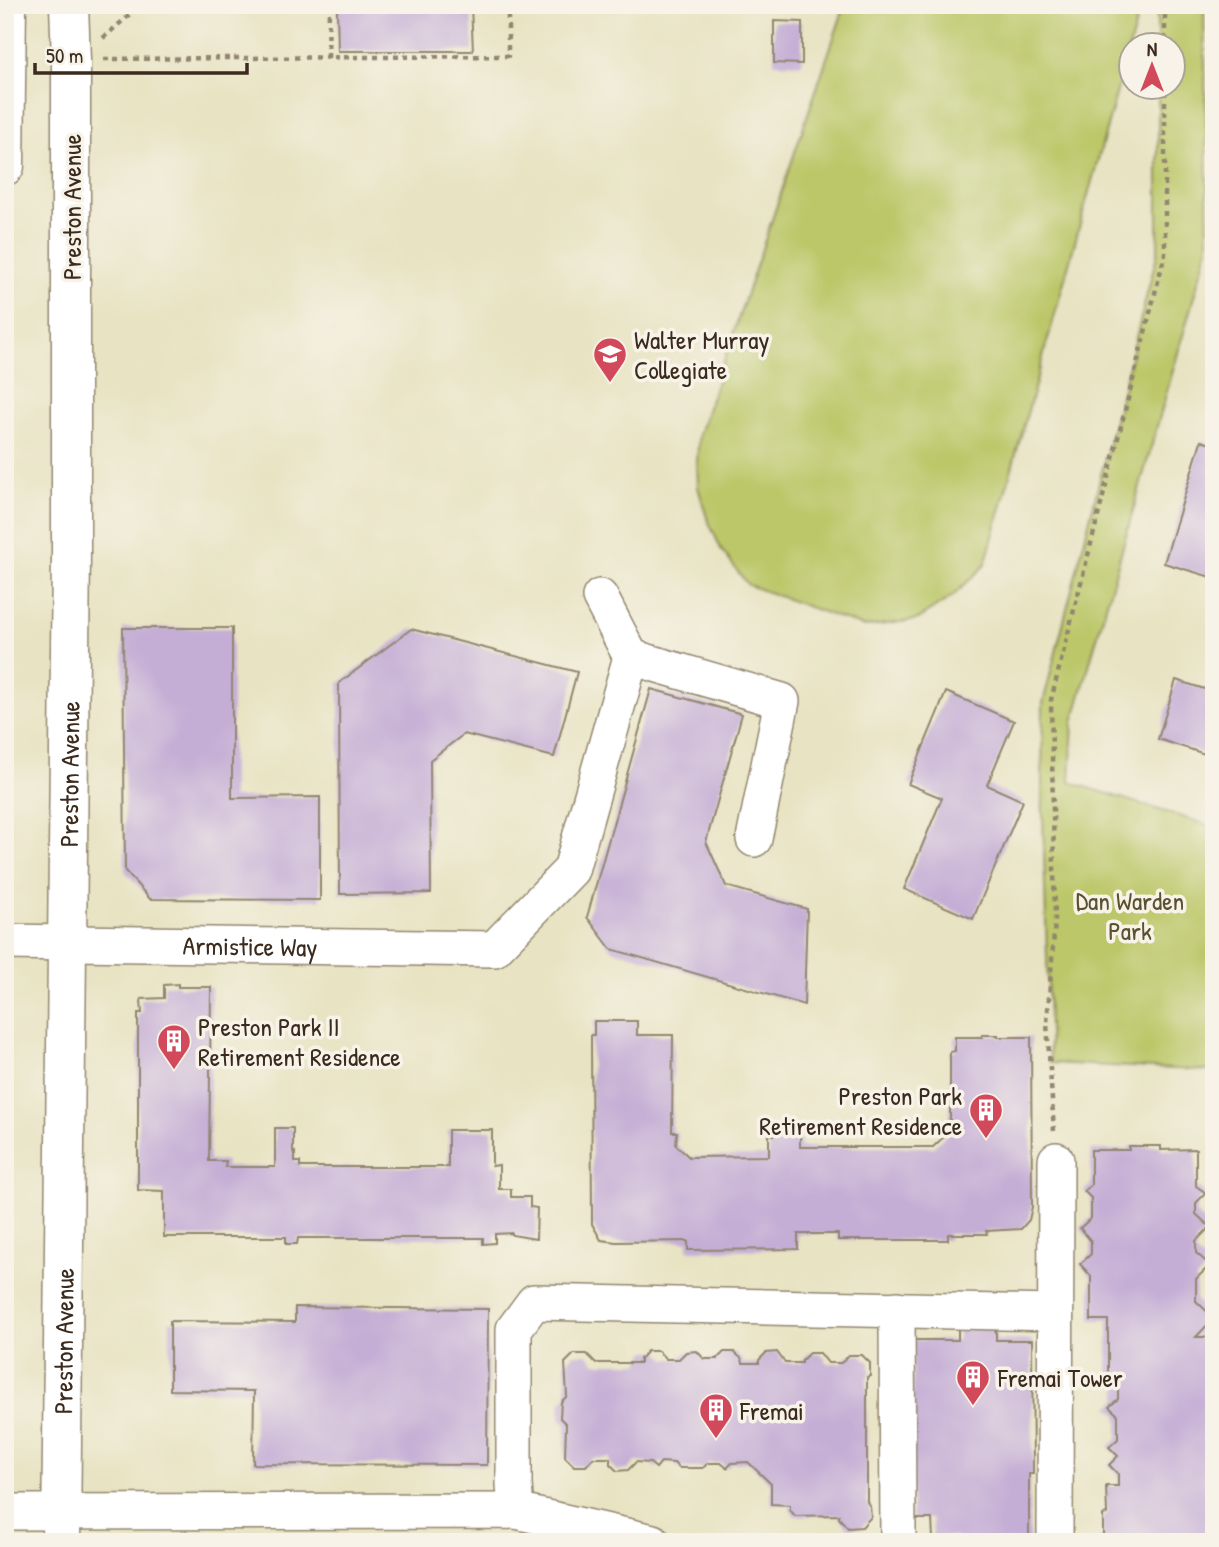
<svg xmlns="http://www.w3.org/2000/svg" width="1219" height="1547" font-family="'Patrick Hand',sans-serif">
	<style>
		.green { fill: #bcc769; stroke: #7c7844; stroke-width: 2 }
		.building { fill: #c5aed5 }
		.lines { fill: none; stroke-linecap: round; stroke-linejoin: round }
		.minor-casing { stroke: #928670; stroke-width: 38 }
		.major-casing { stroke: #928670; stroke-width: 41 }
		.path { stroke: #928670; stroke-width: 4.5; stroke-dasharray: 5 5; stroke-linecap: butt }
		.minor { stroke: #fff; stroke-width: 35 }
		.major { stroke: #fff; stroke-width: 38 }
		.labels { text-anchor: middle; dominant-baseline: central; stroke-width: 7; stroke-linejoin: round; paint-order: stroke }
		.street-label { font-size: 26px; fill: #3b2a1e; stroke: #f7f3e8 }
		.poi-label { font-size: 26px; fill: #3b2a1e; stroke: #f7f3e8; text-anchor: start }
		.park-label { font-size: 26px; fill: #5b5131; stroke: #f7f3e8 }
	</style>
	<rect width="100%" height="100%" fill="#f7f3e8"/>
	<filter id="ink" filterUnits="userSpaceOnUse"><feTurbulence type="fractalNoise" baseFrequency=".0143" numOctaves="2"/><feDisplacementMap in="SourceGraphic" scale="14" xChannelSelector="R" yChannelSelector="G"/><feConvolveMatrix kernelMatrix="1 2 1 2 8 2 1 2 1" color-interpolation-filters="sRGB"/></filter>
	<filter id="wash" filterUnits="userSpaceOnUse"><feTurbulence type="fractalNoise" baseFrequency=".00686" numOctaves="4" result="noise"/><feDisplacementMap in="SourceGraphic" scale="28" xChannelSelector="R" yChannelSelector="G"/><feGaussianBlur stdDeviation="1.57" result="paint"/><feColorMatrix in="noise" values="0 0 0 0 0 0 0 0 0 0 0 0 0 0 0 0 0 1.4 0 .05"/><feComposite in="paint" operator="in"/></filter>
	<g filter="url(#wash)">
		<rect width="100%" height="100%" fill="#e8e3c2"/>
		<g class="green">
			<polygon points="845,5 1141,5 985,565 953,596 916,620 864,627 748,585 721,549 707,518 698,487 697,461 699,434"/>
			<polygon points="1157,5 1204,5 1208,247 1073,722 1070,782 1214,827 1214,1071 1050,1063 1042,781 1043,703 1158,251 1158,88 1174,88 1174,46 1157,45"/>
		</g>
		<g id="blocks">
			<g class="building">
				<polygon points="243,5 471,5 473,51 338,51 337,8 243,8"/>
				<polygon points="774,21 802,22 802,64 774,63"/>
				<polygon points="1201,441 1214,445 1214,578 1164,563"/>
				<polygon points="123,628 232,628 232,798 320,797 320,900 150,899 125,871"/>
				<polygon points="411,629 577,672 554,757 464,734 430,760 431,893 340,894 339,683"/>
				<polygon points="1176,680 1214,692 1214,757 1158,739"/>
				<polygon points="651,689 742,714 706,842 726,886 807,909 804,1005 611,949 587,917"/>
				<polygon points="946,692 1014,721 987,785 1023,801 973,919 904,889 942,798 908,784"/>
				<polygon points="178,984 178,987 211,987 209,1161 226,1161 225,1167 275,1167 275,1128 293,1128 293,1153 295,1152 295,1162 300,1162 300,1167 448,1167 448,1130 492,1130 492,1166 499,1165 499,1189 511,1189 511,1197 530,1197 530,1207 537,1208 536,1239 512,1235 512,1233 495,1234 495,1243 483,1244 483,1238 298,1238 297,1244 286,1244 286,1237 164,1237 164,1191 138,1190 138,1013 142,1013 141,999 164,998 164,985"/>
				<polygon points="594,1021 637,1021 637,1035 673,1035 672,1132 677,1132 676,1145 689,1157 769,1156 769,1135 777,1135 777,1131 792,1131 792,1134 800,1134 800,1147 933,1147 948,1133 948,1120 950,1120 950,1052 955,1051 955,1037 982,1037 982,1035 998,1035 998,1037 1031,1037 1032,1207 1029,1220 1021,1229 986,1231 987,1234 948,1234 948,1240 838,1240 838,1234 798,1234 798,1249 688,1250 688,1241 616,1242 601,1240 592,1224 591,1035 594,1035"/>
				<polygon points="1129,1146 1161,1146 1161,1150 1196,1149 1196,1186 1206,1193 1196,1203 1196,1214 1210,1227 1196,1241 1196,1253 1210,1265 1196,1279 1196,1301 1214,1318 1196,1337 1214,1337 1214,1541 1096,1542 1103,1535 1103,1515 1107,1514 1106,1486 1118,1486 1118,1474 1109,1465 1118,1456 1109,1447 1118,1439 1118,1415 1109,1407 1118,1399 1118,1382 1108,1382 1108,1320 1091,1320 1091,1276 1080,1264 1091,1254 1091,1241 1080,1228 1091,1218 1091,1198 1084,1191 1091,1185 1091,1150 1129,1150"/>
				<polygon points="295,1307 488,1309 487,1465 253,1464 254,1391 170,1390 170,1321 295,1322"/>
				<polygon points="958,1327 996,1327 996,1340 1032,1340 1033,1474 1029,1474 1029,1541 956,1542 956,1537 933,1538 932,1519 912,1519 913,1340 958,1340"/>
				<polygon points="647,1351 658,1351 666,1359 679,1359 686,1352 697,1351 704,1359 717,1359 724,1352 734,1352 742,1359 743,1363 759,1363 759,1360 766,1353 777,1352 785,1363 802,1363 802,1360 809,1353 820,1353 828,1363 841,1363 849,1355 862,1355 870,1363 870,1376 867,1377 867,1502 870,1506 871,1517 862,1527 848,1528 839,1518 839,1515 795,1516 790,1510 790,1505 771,1504 771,1484 748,1462 732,1463 727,1468 721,1463 708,1463 703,1468 679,1468 674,1463 661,1462 656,1468 650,1463 636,1462 628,1470 617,1471 610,1464 610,1458 593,1458 586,1466 574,1466 565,1457 566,1424 560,1418 561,1402 567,1396 565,1363 574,1354 587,1354 596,1363 640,1363 640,1359"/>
			</g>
		</g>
	</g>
	<g filter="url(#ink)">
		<use href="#blocks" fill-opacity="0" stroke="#928670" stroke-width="2"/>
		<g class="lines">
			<g class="minor-casing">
				<g id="minor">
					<polyline points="631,657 782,701 754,839"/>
					<path id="s1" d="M 5,942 L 494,949 L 571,870 L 631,657 L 600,597"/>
					<polyline points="897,1309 898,1542"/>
					<polyline points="516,1511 514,1484 514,1329 534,1302 1055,1313"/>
					<polyline points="5,1512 516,1511 653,1542"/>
					<polyline points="1055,1542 1056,1160"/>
				</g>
			</g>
			<g class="major-casing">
				<g id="major">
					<polyline points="5,166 7,5"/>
					<path id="s2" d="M 61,1542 L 71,553 L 71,60 L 69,5"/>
				</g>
			</g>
			<g class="path">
				<polyline points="1165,5 1165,46"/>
				<polyline points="103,38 141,5"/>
				<polyline points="328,58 329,8"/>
				<polyline points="104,59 508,56 508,5"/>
				<polyline points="1054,1131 1047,1023 1055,921 1051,700 1165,254 1165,88"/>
			</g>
			<use href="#minor" class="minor"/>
			<use href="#major" class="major"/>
		</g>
	</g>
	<defs>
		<g id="school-pin" transform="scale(1.75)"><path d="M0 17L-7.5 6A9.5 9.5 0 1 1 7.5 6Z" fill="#d1495b" stroke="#f7f3e8"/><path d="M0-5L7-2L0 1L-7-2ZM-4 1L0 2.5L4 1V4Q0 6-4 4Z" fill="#fff"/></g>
		<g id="building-pin" transform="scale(1.75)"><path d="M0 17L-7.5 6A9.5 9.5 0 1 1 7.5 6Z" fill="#d1495b" stroke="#f7f3e8"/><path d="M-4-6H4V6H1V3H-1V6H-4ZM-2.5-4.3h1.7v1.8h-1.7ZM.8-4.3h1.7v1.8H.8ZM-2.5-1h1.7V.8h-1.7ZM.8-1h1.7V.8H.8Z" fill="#fff"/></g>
	</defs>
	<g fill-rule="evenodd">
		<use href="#school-pin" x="610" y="354"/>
		<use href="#building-pin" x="174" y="1041"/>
		<use href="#building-pin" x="986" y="1110"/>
		<use href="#building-pin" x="973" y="1377"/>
		<use href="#building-pin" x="716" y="1410"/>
	</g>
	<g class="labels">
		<g class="street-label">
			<text transform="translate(71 207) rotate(-90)">Preston Avenue</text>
			<text stroke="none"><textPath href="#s2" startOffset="768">Preston Avenue</textPath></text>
			<text stroke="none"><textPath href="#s1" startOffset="245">Armistice Way</textPath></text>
			<text stroke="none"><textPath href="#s2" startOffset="201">Preston Avenue</textPath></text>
		</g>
		<g class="poi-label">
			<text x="634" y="339">Walter Murray<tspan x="634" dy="30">Collegiate</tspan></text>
			<text x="198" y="1026">Preston Park II<tspan x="198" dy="30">Retirement Residence</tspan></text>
			<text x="962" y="1095" text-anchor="end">Preston Park<tspan x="962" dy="30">Retirement Residence</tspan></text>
			<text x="998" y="1377">Fremai Tower</text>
			<text x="740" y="1410">Fremai</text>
		</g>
		<g class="park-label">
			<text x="1130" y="900">Dan Warden<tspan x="1130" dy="30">Park</tspan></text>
		</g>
	</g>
	<rect width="1219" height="1547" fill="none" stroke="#f7f3e8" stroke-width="28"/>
	<g transform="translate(1152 66)"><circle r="33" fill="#f7f3e8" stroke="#aca397" stroke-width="2"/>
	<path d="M0-5L12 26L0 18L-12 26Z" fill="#d1495b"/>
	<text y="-10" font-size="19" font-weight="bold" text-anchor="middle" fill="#3b2a1e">N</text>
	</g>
	<path d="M35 63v10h212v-10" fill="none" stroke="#3b2a1e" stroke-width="3.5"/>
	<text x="46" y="63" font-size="21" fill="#3b2a1e" stroke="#f7f3e8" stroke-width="5" paint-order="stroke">50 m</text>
</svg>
